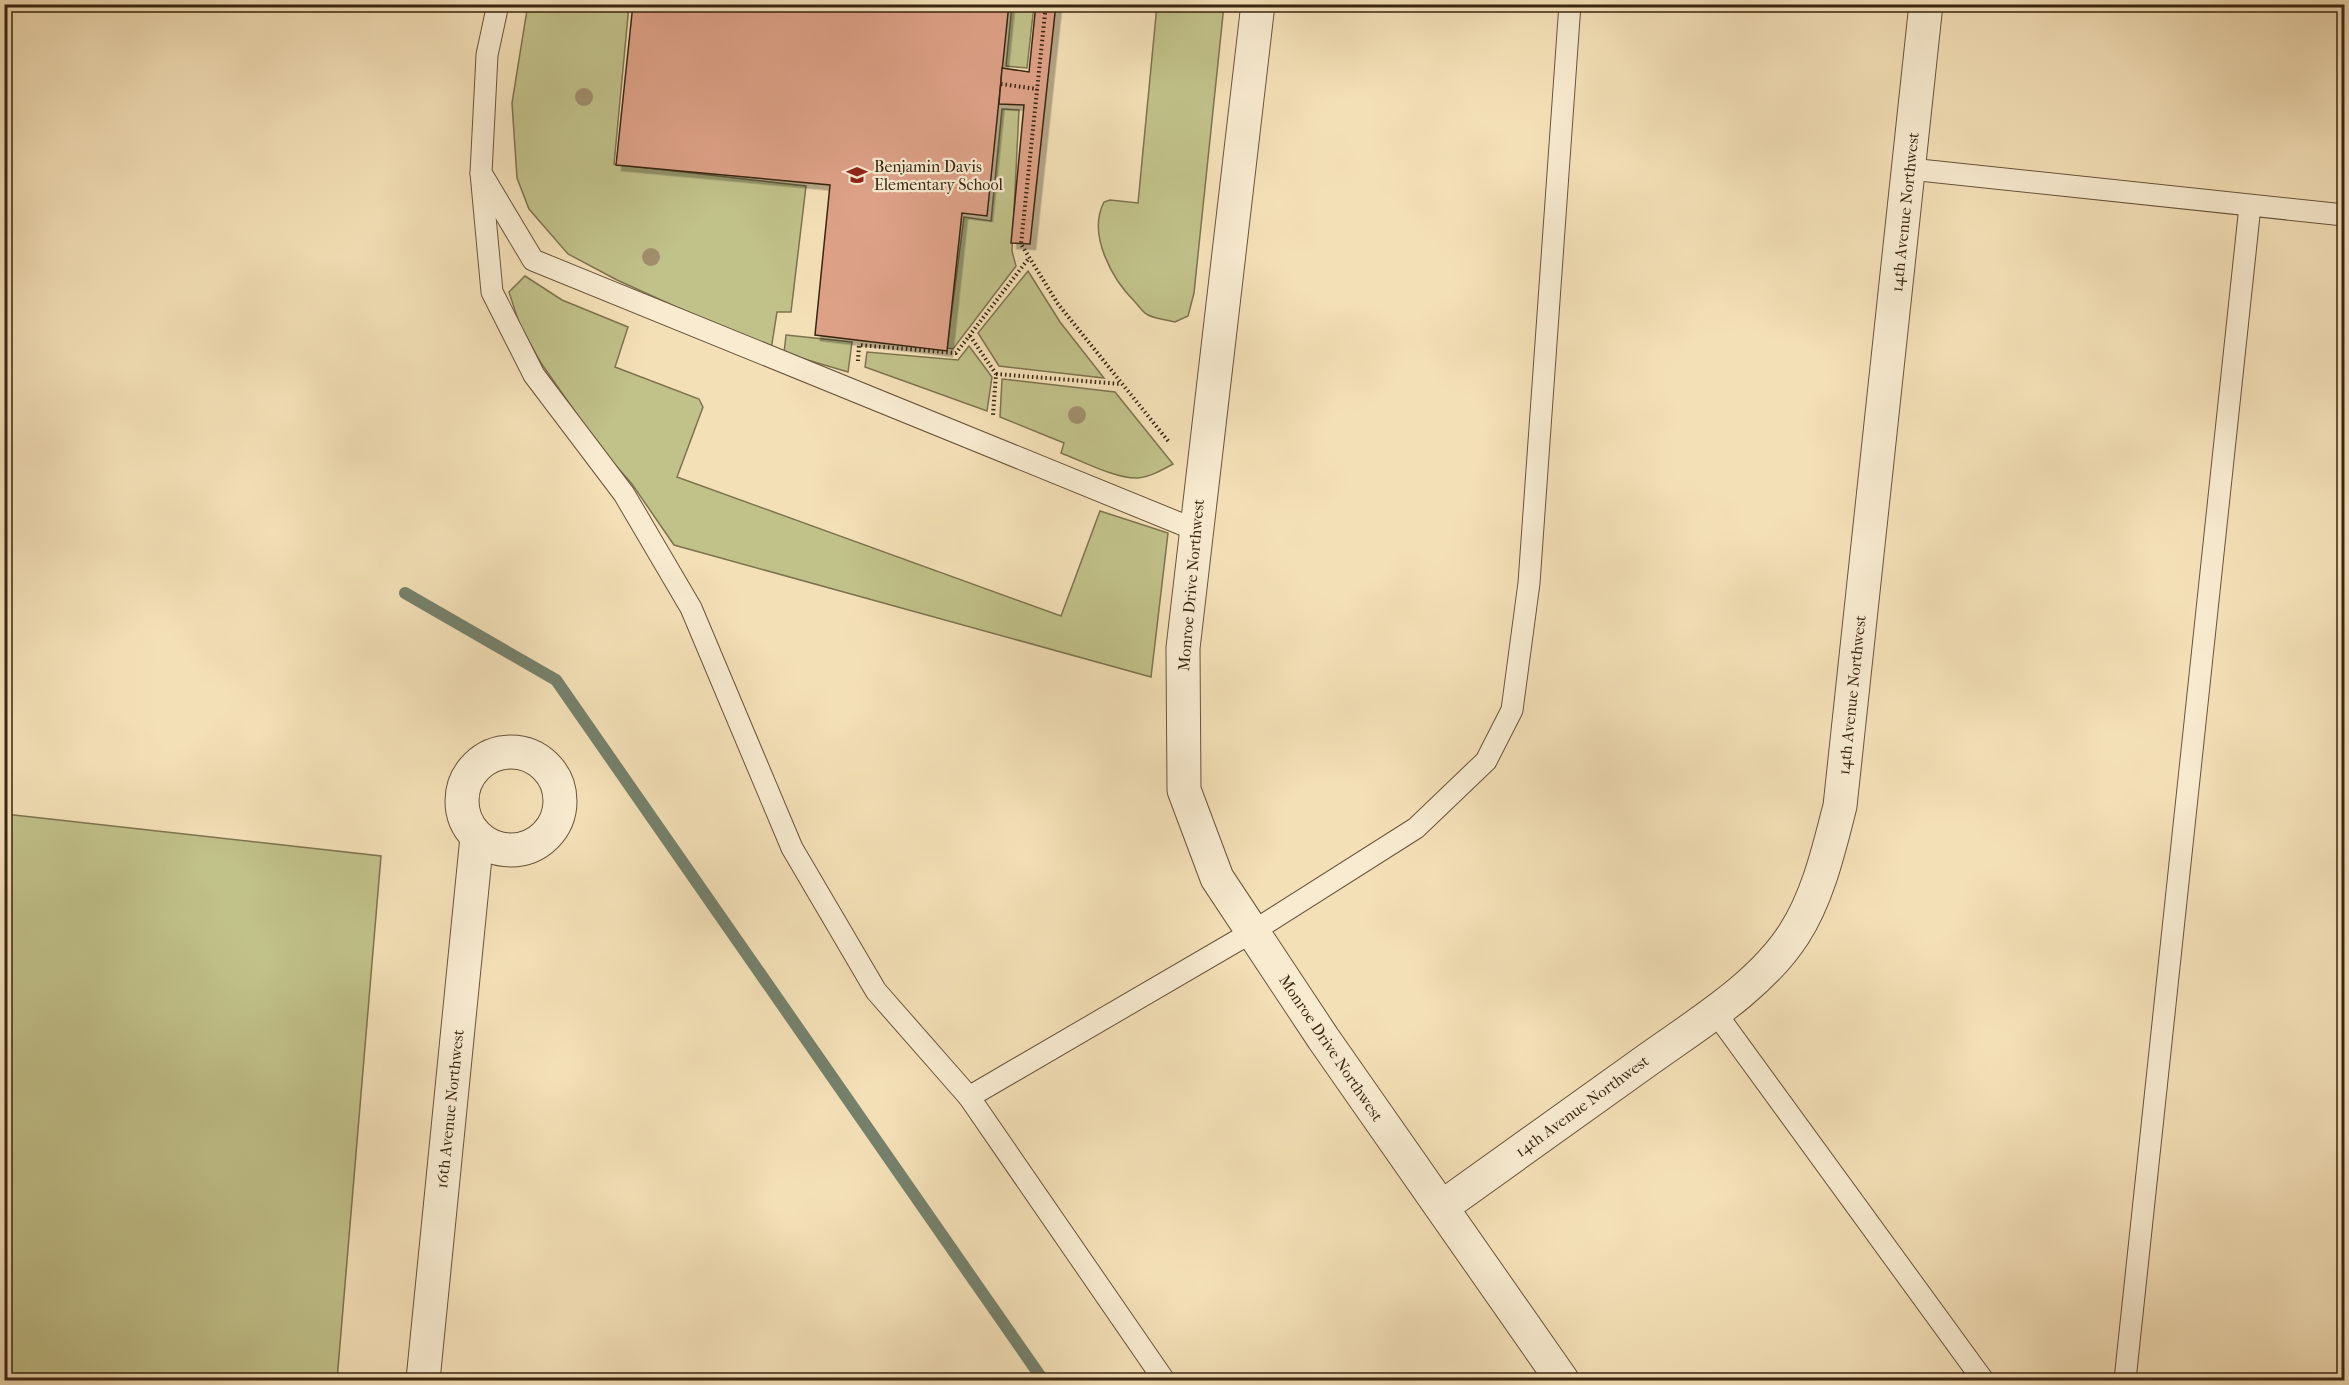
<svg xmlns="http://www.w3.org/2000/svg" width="2349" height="1385" font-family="'IM FELL French Canon',serif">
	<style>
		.green { fill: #c1c18a; stroke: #7d734e; stroke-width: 1.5 }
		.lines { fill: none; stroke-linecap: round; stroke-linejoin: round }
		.stream { stroke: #75816c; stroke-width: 12 }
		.building { fill: #dda187; stroke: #392511; stroke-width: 1.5; filter: url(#shadow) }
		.lane-casing { stroke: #68543a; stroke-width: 23 }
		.street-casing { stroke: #68543a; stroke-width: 35 }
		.path { stroke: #392511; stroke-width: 4; stroke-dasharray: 1.5 3; stroke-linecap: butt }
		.lane { stroke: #f8ebd0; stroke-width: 21 }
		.street { stroke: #f8ebd0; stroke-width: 33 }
		.tree { fill: #a08f6c }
		.labels { text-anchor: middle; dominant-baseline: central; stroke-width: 4.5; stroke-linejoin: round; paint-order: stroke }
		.poi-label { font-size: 16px; fill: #392511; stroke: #f8ebd0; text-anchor: start }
		.street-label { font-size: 16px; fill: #392511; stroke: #f8ebd0 }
	</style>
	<defs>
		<filter id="shadow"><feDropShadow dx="5.5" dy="5.5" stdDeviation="0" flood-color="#0004"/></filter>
	</defs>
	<rect width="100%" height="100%" fill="#f4e0b7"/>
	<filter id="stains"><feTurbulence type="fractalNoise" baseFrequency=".00333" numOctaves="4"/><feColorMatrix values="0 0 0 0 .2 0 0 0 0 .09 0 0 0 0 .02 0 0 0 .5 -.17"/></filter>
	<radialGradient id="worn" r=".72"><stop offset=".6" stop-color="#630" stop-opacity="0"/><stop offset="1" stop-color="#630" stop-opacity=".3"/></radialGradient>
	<g class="green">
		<polygon points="533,5 629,5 614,164 806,186 791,312 777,312 771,350 617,280 568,254 529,209 517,178 512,103 527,10"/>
		<polygon points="1012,5 1034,5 1027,68 1006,66"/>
		<path d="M 1157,5 L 1224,5 L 1194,293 L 1188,316 L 1175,322 C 1167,320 1156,319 1148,315 C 1143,313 1139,306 1135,302 C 1112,279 1087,234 1104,202 L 1110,200 L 1138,203 Z"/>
		<polygon points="1002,109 1019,110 1012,251 1016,266 953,349 947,348 964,217 991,221"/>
		<polygon points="1028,271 1060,322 1104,378 999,366 978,333"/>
		<polygon points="525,276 562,300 628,327 615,367 699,399 703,407 677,477 1061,616 1100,511 1168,533 1151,677 674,545 632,484 601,449 541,363 519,323 509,292"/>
		<polygon points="786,335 852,342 848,372 784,353"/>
		<polygon points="969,346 992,377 987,411 865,367 867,352 958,360"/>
		<path d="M 1002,379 L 1115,392 L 1173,464 C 1162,470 1150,477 1138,478 C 1116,479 1082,461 1061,453 L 1064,443 L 1000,417 Z"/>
		<polygon points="5,814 381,856 337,1380 5,1380"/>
	</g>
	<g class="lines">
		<polyline class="stream" points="405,593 556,680 1043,1380"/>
	</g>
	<g class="building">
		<polygon points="633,4 810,4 838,8 839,4 1009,4 987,216 962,213 947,351 815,335 830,185 616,165"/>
		<polygon points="1036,4 1056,4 1030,244 1011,243 1024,105 999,104 1002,68 1029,72"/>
	</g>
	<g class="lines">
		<g class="lane-casing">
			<g id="lane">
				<polyline points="498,4 487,55 481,173 533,260 1196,530"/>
				<polyline points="1910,169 2344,215"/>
				<polyline points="481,173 492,292 534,375 624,494 691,608 792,848 876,991 969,1097 1252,932 1416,828 1486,761 1512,710 1529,583 1570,4"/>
				<polyline points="1715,1012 1983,1380"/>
				<polyline points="969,1097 1164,1380"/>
				<polyline points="2125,1380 2250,206"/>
			</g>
		</g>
		<g class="street-casing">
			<g id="street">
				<polyline points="1258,4 1183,648 1184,790 1217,878 1323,1038 1562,1380"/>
				<circle cx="511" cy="801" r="49"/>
				<path d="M 1442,1207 C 1510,1158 1578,1109 1646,1061 C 1696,1025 1760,987 1794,934 C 1818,897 1829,849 1840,806 L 1926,4"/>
				<polyline points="423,1380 477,837"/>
			</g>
		</g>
		<g class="path">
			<polyline points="1046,4 1021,244 1058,304 1169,442"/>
			<polyline points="1001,84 1037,89"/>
			<polyline points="970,336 996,374 993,415"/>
			<polyline points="858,361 859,345 956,353 1029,258"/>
			<polyline points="996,374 1121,384"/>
		</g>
		<use href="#lane" class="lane"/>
		<use href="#street" class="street"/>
	</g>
	<g class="tree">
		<circle cx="584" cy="97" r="9"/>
		<circle cx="651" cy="257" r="9"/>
		<circle cx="1077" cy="415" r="9"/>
	</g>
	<defs>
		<g id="school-bare" transform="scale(1.62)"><path d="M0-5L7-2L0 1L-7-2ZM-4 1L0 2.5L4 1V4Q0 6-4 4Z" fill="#8f2418" stroke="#f8ebd0" stroke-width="2.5" paint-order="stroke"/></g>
	</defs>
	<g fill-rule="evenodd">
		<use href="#school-bare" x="857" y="175"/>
	</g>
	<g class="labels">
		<g class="poi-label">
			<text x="874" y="166">Benjamin Davis<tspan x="874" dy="18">Elementary School</tspan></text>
		</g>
		<g class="street-label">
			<text transform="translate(1905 212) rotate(-84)">14th Avenue Northwest</text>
			<text transform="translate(1191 585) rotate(-85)">Monroe Drive Northwest</text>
			<text transform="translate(1852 695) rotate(-84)">14th Avenue Northwest</text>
			<text transform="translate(1331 1048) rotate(56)">Monroe Drive Northwest</text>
			<text transform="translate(1582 1106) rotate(-36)">14th Avenue Northwest</text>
			<text transform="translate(450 1109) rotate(-84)">16th Avenue Northwest</text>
		</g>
	</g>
	<rect width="2349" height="1385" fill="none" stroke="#f4e0b7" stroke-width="24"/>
	<rect x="6" y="6" width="2337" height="1373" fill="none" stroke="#392511" stroke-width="3"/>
	<rect x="12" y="12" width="2325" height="1361" fill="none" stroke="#392511" stroke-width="1.5"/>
	<rect width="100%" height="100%" filter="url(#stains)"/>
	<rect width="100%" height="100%" fill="url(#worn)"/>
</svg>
